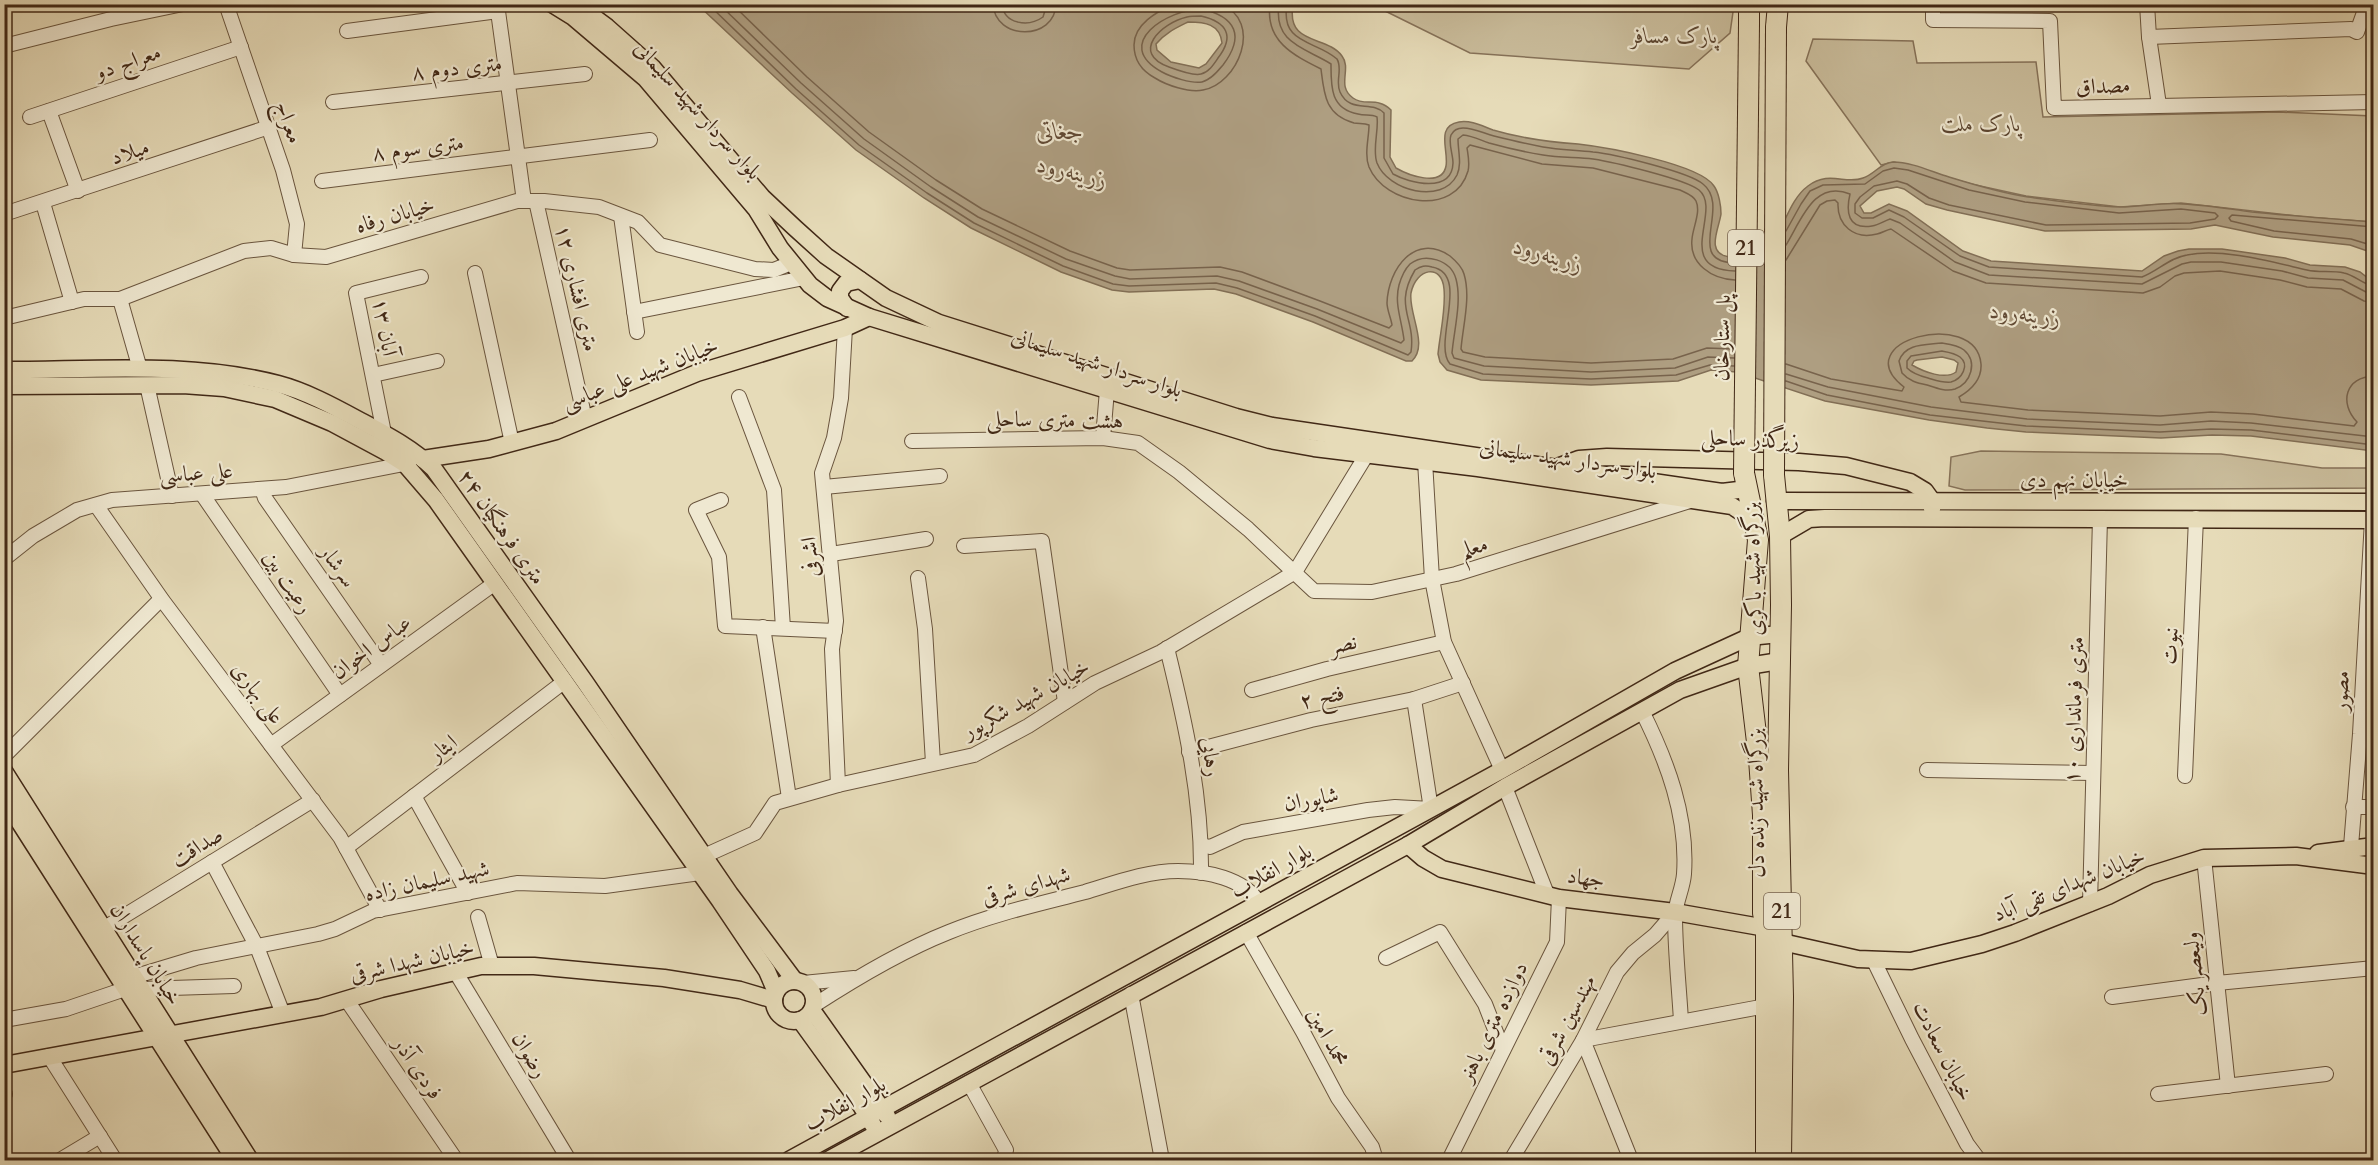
<svg xmlns="http://www.w3.org/2000/svg" width="2378" height="1165" font-family="Cardo,Amiri,serif">
	<style>
		.green { fill: #cabd9c; stroke: #867259; stroke-width: 1.5 }
		.water { fill: #ae9e81; stroke: #826f56; stroke-width: 1.5; fill-rule: evenodd }
		.lines { fill: none; stroke-linecap: round; stroke-linejoin: round }
		.shore { stroke: #78634c; stroke-width: 1.5 }
		.minor-casing { stroke: #6a553e; stroke-width: 16 }
		.major-casing { stroke: #412816; stroke-width: 19 }
		.highway-casing { stroke: #412816; stroke-width: 22 }
		.minor { stroke: #efe8d1; stroke-width: 14 }
		.major { stroke: #e6dbb8; stroke-width: 16 }
		.highway { stroke: #e6dbb8; stroke-width: 20 }
		.highway-bridge-casing { stroke: #412816; stroke-width: 22; stroke-linecap: butt }
		.highway-bridge { stroke: #e6dbb8; stroke-width: 20 }
		.labels { text-anchor: middle; dominant-baseline: central; stroke-width: 4.5; stroke-linejoin: round; paint-order: stroke }
		.shield { fill: #efe8d1; stroke: #75624e; stroke-width: 1.5 }
		.shield-label { font-size: 21px; font-weight: bold; fill: #412816 }
		.park-label { font-size: 22px; font-style: italic; fill: #5c4631; stroke: #efe8d1 }
		.street-label { font-size: 22px; fill: #412816; stroke: #efe8d1 }
		.water-label { font-size: 24px; font-style: italic; fill: #624b36; stroke: #efe8d1 }
	</style>
	<rect width="100%" height="100%" fill="#e6dbb8"/>
	<filter id="stains"><feTurbulence type="fractalNoise" baseFrequency=".00333" numOctaves="4"/><feColorMatrix values="0 0 0 0 .2 0 0 0 0 .09 0 0 0 0 .02 0 0 0 .5 -.17"/></filter>
	<radialGradient id="worn" r=".72"><stop offset=".6" stop-color="#630" stop-opacity="0"/><stop offset="1" stop-color="#630" stop-opacity=".3"/></radialGradient>
	<g class="green">
		<polygon points="1734,5 1730,33 1689,69 1470,53 1373,5"/>
		<polygon points="1813,39 1913,41 1917,63 2036,62 2043,117 2279,112 2373,116 2373,222 2305,217 2181,203 2120,207 2026,196 1971,184 1894,162 1881,165 1806,61"/>
		<polygon points="1981,451 2221,454 2322,468 2373,468 2373,488 1965,490 1949,486 1951,457"/>
	</g>
	<path class="water" d="M 1006,4 L 1026,10 L 1035,4 L 1293,5 C 1286,46 1327,35 1342,56 C 1352,69 1336,86 1353,98 C 1365,107 1377,96 1391,110 L 1390,157 L 1396,168 C 1408,175 1442,188 1446,166 C 1449,151 1435,126 1459,122 C 1471,120 1482,126 1493,130 C 1520,138 1549,142 1578,144 C 1605,147 1700,164 1714,186 C 1719,193 1721,206 1721,214 C 1719,229 1705,253 1729,257 C 1785,267 1777,209 1808,186 C 1829,170 1846,185 1863,178 C 1875,174 1880,163 1893,162 C 1912,162 1932,172 1949,177 C 1975,185 2001,193 2028,197 C 2058,201 2090,206 2120,207 C 2141,207 2162,202 2183,204 C 2206,205 2229,209 2252,212 C 2293,216 2333,219 2373,222 L 2373,253 L 2350,245 L 2273,237 L 2215,225 L 2191,229 L 2045,231 L 1947,210 L 1926,204 L 1904,189 L 1897,187 L 1877,191 L 1860,206 L 1864,213 L 1871,213 L 1889,204 L 1907,211 L 1963,251 L 1991,261 L 2142,271 L 2164,256 L 2178,251 L 2189,249 L 2222,249 L 2285,258 L 2310,265 L 2345,267 L 2360,272 L 2373,282 L 2374,399 L 2368,401 L 2373,406 L 2373,451 L 2251,436 L 2212,435 L 2161,438 L 2026,432 L 1987,428 L 1929,420 L 1825,401 L 1737,372 L 1711,370 L 1678,381 L 1591,385 L 1481,380 L 1447,370 L 1440,362 L 1438,354 C 1440,333 1446,310 1444,289 C 1442,263 1416,268 1411,293 C 1408,313 1429,345 1412,361 L 1406,361 L 1313,322 L 1236,294 L 1214,289 L 1129,292 L 1112,290 L 1061,272 L 971,228 L 924,198 L 856,150 L 792,93 L 698,5 ZM 1188,22 C 1205,22 1220,24 1222,43 L 1206,64 L 1199,68 L 1171,62 L 1157,50 L 1156,44 C 1165,33 1176,28 1188,22 ZM 1942,357 L 1954,360 L 1958,363 L 1956,372 C 1945,380 1924,372 1912,365 L 1914,361 L 1917,360 Z"/>
	<g class="lines">
		<g class="shore">
			<path d="M 708,4 L 796,89 L 859,145 L 927,193 L 974,223 L 1063,266 L 1113,284 L 1129,286 L 1216,283 L 1237,288 L 1315,316 L 1408,355 L 1411,352 C 1416,318 1393,307 1415,270 C 1421,266 1425,265 1432,267 C 1471,274 1432,343 1450,364 L 1483,374 L 1591,379 L 1676,375 L 1710,365 L 1734,366"/>
			<path d="M 719,4 L 801,83 L 864,139 L 931,187 L 978,217 L 1066,259 L 1115,276 L 1130,279 L 1217,276 L 1239,281 L 1317,309 L 1401,343 L 1404,340 C 1402,321 1394,304 1399,285 C 1401,278 1405,269 1410,264 C 1425,252 1451,260 1456,279 C 1462,301 1454,330 1452,353 L 1454,358 L 1484,366 L 1591,372 L 1675,368 L 1708,357 L 1734,358"/>
			<path d="M 732,4 L 807,77 L 869,132 L 936,180 L 982,209 L 1070,251 L 1117,268 L 1130,270 L 1220,267 L 1242,272 L 1320,301 L 1389,328 L 1392,325 C 1391,318 1387,310 1387,303 C 1388,269 1415,232 1450,256 C 1456,261 1462,267 1464,274 C 1471,297 1463,325 1461,349 L 1463,352 L 1485,357 L 1591,363 L 1673,359 L 1707,348 L 1734,349"/>
			<path d="M 993,4 C 995,41 1055,41 1056,4"/>
			<path d="M 1002,4 C 1004,25 1029,27 1043,17 L 1047,4"/>
			<path d="M 1173,4 C 1157,12 1134,24 1134,45 C 1134,60 1142,71 1155,78 C 1166,85 1189,93 1203,90 C 1237,85 1265,21 1220,4"/>
			<path d="M 1270,4 C 1265,41 1293,55 1321,69 C 1324,94 1325,115 1354,123 C 1359,124 1364,123 1369,125 C 1369,138 1364,154 1369,167 C 1385,205 1455,217 1468,171 C 1470,163 1468,155 1467,148 L 1470,145 L 1542,164 L 1593,168 L 1680,190 C 1686,193 1693,195 1696,201 C 1701,212 1693,227 1692,239 C 1689,264 1712,279 1735,280"/>
			<path d="M 1279,4 C 1273,44 1306,48 1331,64 C 1331,86 1330,109 1358,114 C 1365,116 1371,114 1377,117 C 1379,131 1372,149 1377,163 C 1388,191 1442,205 1457,175 C 1462,164 1458,151 1458,139 L 1463,135 C 1473,136 1480,140 1489,143 C 1507,148 1525,152 1543,155 C 1560,158 1577,157 1593,159 C 1613,162 1685,179 1699,190 C 1723,210 1672,269 1735,271"/>
			<path d="M 1287,4 C 1280,45 1316,40 1337,59 C 1343,69 1335,81 1340,92 C 1350,114 1372,100 1384,113 L 1384,158 L 1393,174 C 1409,183 1452,194 1453,163 C 1453,154 1448,143 1451,135 C 1454,129 1458,128 1463,128 C 1474,128 1483,133 1494,136 C 1510,140 1527,144 1543,147 C 1560,150 1577,150 1593,152 C 1614,154 1689,172 1703,184 C 1732,207 1683,262 1735,263"/>
			<path d="M 1202,9 C 1236,17 1245,36 1223,65 C 1218,71 1211,80 1202,82 C 1192,84 1171,77 1162,72 C 1111,44 1168,9 1202,9 Z"/>
			<path d="M 1201,16 C 1227,22 1235,36 1218,58 C 1214,64 1209,72 1201,74 C 1194,76 1177,70 1169,67 C 1130,53 1161,23 1187,17 C 1191,16 1196,16 1201,16 Z"/>
			<polyline points="2374,227 2232,215 2229,218 2231,221 2274,231 2351,239 2374,246"/>
			<path d="M 1786,231 L 1801,204 L 1810,191 L 1823,185 L 1865,184 L 1883,171 L 1894,168 L 1908,170 L 1969,190 L 2025,202 L 2119,213 L 2181,209 L 2215,213 L 2218,216 L 2215,219 L 2190,223 L 2046,225 L 1949,205 L 1929,198 L 1907,184 L 1897,181 L 1874,186 L 1860,197 L 1855,204 L 1855,213 L 1862,218 L 1873,218 L 1889,210 L 1904,217 L 1960,256 L 1989,267 L 2142,277 C 2158,271 2169,258 2187,255 C 2223,248 2272,262 2307,270 C 2319,273 2332,270 2344,273 C 2355,275 2363,285 2374,286"/>
			<path d="M 1786,245 C 1801,221 1814,179 1850,194 C 1846,211 1847,230 1872,226 C 1879,225 1884,221 1890,219 L 1900,223 L 1955,262 L 1989,275 L 2142,284 L 2182,264 L 2191,262 L 2221,262 L 2282,271 L 2308,278 L 2343,280 L 2366,292 L 2374,293"/>
			<path d="M 1786,260 L 1820,205 L 1827,201 L 1835,200 L 1838,203 C 1837,225 1854,240 1877,234 C 1882,233 1886,230 1891,229 L 1953,271 L 1986,283 L 2143,293 L 2160,287 L 2175,276 L 2184,273 L 2220,271 L 2280,280 L 2307,287 L 2341,289 L 2364,301 L 2374,302"/>
			<path d="M 1942,343 C 1949,344 1958,345 1964,350 C 1978,362 1971,383 1955,389 C 1946,392 1936,388 1927,385 C 1917,383 1909,381 1902,373 L 1899,361 C 1905,343 1926,345 1942,343 Z"/>
			<path d="M 1942,351 C 1948,352 1955,353 1960,357 C 1970,365 1962,379 1951,382 C 1943,383 1935,380 1928,378 C 1920,376 1913,374 1907,368 L 1907,361 L 1911,356 Z"/>
			<path d="M 1786,364 L 1831,379 L 1902,391 L 1904,387 C 1844,341 1976,307 1981,364 C 1982,379 1971,390 1959,397 L 1961,402 L 2028,410 L 2160,416 L 2211,412 L 2253,414 L 2354,426 L 2357,422 C 2339,403 2345,377 2374,376"/>
			<polyline points="1786,374 1828,387 1931,407 2027,419 2160,425 2211,421 2251,423 2374,437"/>
			<polyline points="1786,381 1827,395 1930,415 2026,426 2160,432 2211,429 2251,430 2374,445"/>
		</g>
		<g class="minor-casing">
			<g id="minor">
				<polyline points="226,4 283,170 297,224 294,255"/>
				<polyline points="497,4 524,201"/>
				<polyline points="1933,4 1933,20 2050,21 2054,108 2374,102"/>
				<polyline points="2147,4 2149,37 2159,105"/>
				<polyline points="347,31 498,11"/>
				<polyline points="2149,37 2351,29 2357,32 2367,4"/>
				<polyline points="4,46 111,19 183,4"/>
				<polyline points="333,102 585,74"/>
				<polyline points="49,111 78,191"/>
				<polyline points="30,117 241,47"/>
				<polyline points="322,181 650,140"/>
				<polyline points="536,201 585,419"/>
				<polyline points="43,203 72,302"/>
				<polyline points="4,214 269,127"/>
				<polyline points="621,216 637,332"/>
				<polyline points="475,273 512,443"/>
				<polyline points="120,299 140,369"/>
				<polyline points="634,312 804,278"/>
				<polyline points="4,318 84,299 120,299 244,251 271,248 294,255 326,257 517,201 544,201 599,207 638,222 660,245 755,269 774,270 791,263"/>
				<polyline points="373,375 437,361"/>
				<polyline points="147,385 172,496"/>
				<polyline points="739,397 774,490 783,628"/>
				<polyline points="384,433 356,293 421,277"/>
				<polyline points="1103,438 1107,390"/>
				<polyline points="912,441 1103,438 1138,443 1179,472 1248,529 1314,591 1372,592 1456,574 1693,500"/>
				<polyline points="1425,461 1432,579 1444,642 1502,770"/>
				<polyline points="824,487 940,476"/>
				<polyline points="262,489 265,498 381,665"/>
				<polyline points="202,494 340,695"/>
				<polyline points="721,500 696,510 719,557 725,626 835,631"/>
				<polyline points="96,505 163,601 340,837 380,910"/>
				<polyline points="964,546 1042,541 1065,702"/>
				<polyline points="831,554 926,539"/>
				<polyline points="4,559 33,536 77,510 112,500 286,487 409,463"/>
				<polyline points="918,578 925,629 933,763"/>
				<polyline points="763,627 789,798"/>
				<path d="M 1167,648 C 1185,721 1202,797 1201,873"/>
				<polyline points="1252,690 1327,669 1444,642"/>
				<path d="M 1642,711 C 1667,761 1688,816 1684,874 C 1683,888 1676,901 1675,915 C 1675,950 1679,986 1681,1021"/>
				<polyline points="271,745 495,583"/>
				<polyline points="1189,752 1311,720 1414,699 1463,683"/>
				<polyline points="4,756 161,599"/>
				<polyline points="1927,770 2093,773"/>
				<polyline points="2185,776 2196,518"/>
				<polyline points="838,785 832,649 836,621 822,473 834,438 841,398 845,328"/>
				<polyline points="1505,787 1547,894"/>
				<polyline points="414,796 468,893"/>
				<polyline points="2353,807 2374,807"/>
				<polyline points="1201,845 1210,847 1243,832 1368,810 1395,807 1431,809 1414,699"/>
				<polyline points="346,848 565,681"/>
				<polyline points="704,856 755,833 775,803 838,785 974,755 1028,726 1095,683 1161,652 1277,583 1295,572 1367,454"/>
				<polyline points="2204,858 2228,1086"/>
				<polyline points="2350,859 2360,734 2372,520"/>
				<polyline points="212,862 257,947 283,1014"/>
				<polyline points="2090,904 2100,518"/>
				<polyline points="478,917 492,966"/>
				<polyline points="103,929 313,800"/>
				<polyline points="1246,932 1303,1032 1338,1098 1372,1147 1376,1160"/>
				<polyline points="1386,958 1440,932 1485,1004 1503,1050"/>
				<polyline points="1873,959 1912,1039 1967,1144 1979,1160"/>
				<polyline points="455,971 569,1160"/>
				<polyline points="133,977 196,958 318,934 335,929 373,911 517,883 605,886 700,873"/>
				<polyline points="803,983 854,978"/>
				<polyline points="140,989 234,986"/>
				<polyline points="1131,994 1162,1160"/>
				<polyline points="2112,997 2217,983 2374,968"/>
				<polyline points="346,999 456,1160"/>
				<path d="M 813,1006 C 856,978 901,951 949,932 C 993,914 1039,904 1085,892 C 1115,883 1147,871 1178,871 C 1206,871 1244,878 1259,903"/>
				<polyline points="4,1020 66,1009 125,989"/>
				<polyline points="49,1056 115,1160"/>
				<polyline points="969,1083 1006,1150 1004,1160"/>
				<polyline points="4,1094 5,1094"/>
				<polyline points="2158,1094 2326,1074"/>
				<polyline points="60,1160 100,1136"/>
				<polyline points="1449,1160 1557,942 1559,898"/>
				<polyline points="1511,1160 1583,1040 1617,972 1633,953 1655,935 1675,912"/>
				<polyline points="1631,1160 1583,1040 1766,1006"/>
			</g>
		</g>
		<g class="major-casing">
			<g id="major">
				<polyline points="552,4 573,17 646,79 756,209 780,248 810,285 827,298 869,317 1270,440 1314,448 1478,468 1732,506 1755,521"/>
				<polyline points="576,4 607,27 652,67 762,197 795,228 826,256 886,298 939,323 1236,417 1272,426 1701,489 1722,492 1747,489"/>
				<polyline points="847,308 840,298 840,291 846,283 860,280"/>
				<path d="M 4,370 C 95,370 190,361 278,384 C 305,391 333,406 357,419 C 385,434 411,447 434,469 L 585,682 L 730,894 L 795,981"/>
				<polyline points="4,386 183,385 224,388 275,399 332,423 386,452 405,464 436,500 720,901 767,971 776,992"/>
				<polyline points="423,459 489,449 556,431 697,373 845,328 869,317"/>
				<polyline points="1560,466 1579,459 1607,457 1799,462 1846,466 1910,482 1925,491 1933,502 1932,509"/>
				<polyline points="1775,501 2374,502"/>
				<polyline points="1780,536 1809,519 1825,518 2374,520"/>
				<polyline points="4,771 250,1160"/>
				<polyline points="4,798 235,1160"/>
				<polyline points="1408,845 1423,858 1442,869 1559,898 1675,912 1766,928"/>
				<polyline points="2318,853 2374,846"/>
				<polyline points="1782,942 1858,959 1911,961 1982,944 2015,933 2108,896 2150,875 2204,858 2296,856 2374,866"/>
				<circle cx="794" cy="1001" r="20"/>
				<polyline points="812,1010 887,1116"/>
				<polyline points="800,1020 855,1096 873,1125"/>
				<polyline points="4,1065 321,1007 381,989 481,966 534,966 664,978 740,990 774,1000"/>
				<polyline points="789,1160 1502,770 1675,671 1749,637 1780,634"/>
				<polyline points="828,1160 1408,845 1505,787 1680,690 1748,666 1780,661"/>
			</g>
		</g>
		<g class="highway-casing">
			<g id="highway">
				<polyline points="1749,24 1749,4"/>
				<polyline points="1776,27 1778,4"/>
				<polyline points="1744,473 1758,540 1748,666 1759,759 1763,815 1763,913 1766,928 1766,1160"/>
				<polyline points="1774,475 1780,536 1781,605 1778,770 1783,997 1781,1160"/>
			</g>
		</g>
		<use href="#minor" class="minor"/>
		<use href="#major" class="major"/>
		<use href="#highway" class="highway"/>
		<g class="highway-bridge-casing">
			<g id="highway-bridge">
				<polyline points="1744,473 1749,24"/>
				<polyline points="1774,475 1776,27"/>
			</g>
		</g>
		<use href="#highway-bridge" class="highway-bridge"/>
	</g>
	<g class="labels">
		<g class="shield">
			<rect x="1728" y="230" width="36" height="36" rx="4.5"/>
			<rect x="1764" y="893" width="36" height="36" rx="4.5"/>
		</g>
		<g class="shield-label">
			<text x="1746" y="248">21</text>
			<text x="1782" y="911">21</text>
		</g>
		<g class="park-label">
			<text x="1674" y="36">پارک مسافر</text>
			<text x="1981" y="124">پارک ملت</text>
		</g>
		<g class="street-label">
			<text transform="translate(128 62) rotate(-19)">معراج دو</text>
			<text transform="translate(457 68) rotate(-6)">۸ متری دوم</text>
			<text transform="translate(2103 86) rotate(-2)">مصداق</text>
			<text transform="translate(698 110) rotate(48)">بلوار سردار شهید سلیمانی</text>
			<text transform="translate(289 122) rotate(71)">معراج</text>
			<text transform="translate(418 148) rotate(-7)">۸ متری سوم</text>
			<text transform="translate(130 152) rotate(-18)">میلاد</text>
			<text transform="translate(395 215) rotate(-16)">خیابان رفاه</text>
			<text transform="translate(577 288) rotate(77)">۱۲ متری افشاری</text>
			<text transform="translate(385 327) rotate(80)">۱۳ آبان</text>
			<text transform="translate(1722 338) rotate(-89)">پل ستارخان</text>
			<text transform="translate(1097 363) rotate(18)">بلوار سردار شهید سلیمانی</text>
			<text transform="translate(640 374) rotate(-21)">خیابان شهید علی عباسی</text>
			<text transform="translate(1055 420) rotate(1)">هشت متری ساحلی</text>
			<text transform="translate(1750 439) rotate(2)">زیرگذر ساحلی</text>
			<text transform="translate(1568 459) rotate(8)">بلوار سردار شهید سلیمانی</text>
			<text transform="translate(196 473) rotate(-4)">علی عباسی</text>
			<text x="2074" y="480">خیابان نهم دی</text>
			<text transform="translate(502 527) rotate(55)">۲۴ متری فرهنگیان</text>
			<text transform="translate(1474 547) rotate(-17)">معلم</text>
			<text transform="translate(810 557) rotate(-95)">اشرفی</text>
			<text transform="translate(338 566) rotate(55)">سرشار</text>
			<text transform="translate(1753 569) rotate(-92)">بزرگراه شهید باکری</text>
			<text transform="translate(288 582) rotate(56)">رعیت بین</text>
			<text transform="translate(1343 644) rotate(-13)">نصر</text>
			<text transform="translate(2170 646) rotate(-88)">نبوت</text>
			<text transform="translate(371 647) rotate(-36)">عباس اخوان</text>
			<text transform="translate(2341 691) rotate(-87)">مصور</text>
			<text transform="translate(258 693) rotate(53)">علی بهاری</text>
			<text transform="translate(1322 697) rotate(-12)">فتح ۲</text>
			<text transform="translate(1026 699) rotate(-29)">خیابان شهید شکرپور</text>
			<text transform="translate(2074 710) rotate(-88)">۱۰ متری فرمانداری</text>
			<text transform="translate(443 748) rotate(-37)">ایثار</text>
			<text transform="translate(1211 757) rotate(83)">رهایی</text>
			<text transform="translate(1311 799) rotate(-10)">شاپوران</text>
			<text transform="translate(1756 803) rotate(-91)">بزرگراه شهید زنده دل</text>
			<text transform="translate(197 847) rotate(-32)">صداقت</text>
			<text transform="translate(1271 871) rotate(-29)">بلوار انقلاب</text>
			<text transform="translate(1586 878) rotate(8)">جهاد</text>
			<text transform="translate(427 881) rotate(-12)">شهید سلیمان زاده</text>
			<text transform="translate(2069 885) rotate(-22)">خیابان شهدای تقی آباد</text>
			<text transform="translate(1026 886) rotate(-16)">شهدای شرقی</text>
			<text transform="translate(146 954) rotate(58)">خیابان پاسداران</text>
			<text transform="translate(412 961) rotate(-13)">خیابان شهدا شرقی</text>
			<text transform="translate(2195 974) rotate(-96)">ولیعصر یک</text>
			<text transform="translate(1567 1020) rotate(-62)">مهندسین شرقی</text>
			<text transform="translate(1493 1022) rotate(-64)">دوازده متری باهنر</text>
			<text transform="translate(1328 1037) rotate(61)">محمد امین</text>
			<text transform="translate(1943 1051) rotate(63)">خیابان سعادت</text>
			<text transform="translate(530 1055) rotate(59)">رضوان</text>
			<text transform="translate(418 1068) rotate(56)">فردی آذر</text>
			<text transform="translate(845 1104) rotate(-29)">بلوار انقلاب</text>
		</g>
		<g class="water-label">
			<text x="1060" y="131">جغاتی</text>
			<text transform="translate(1072 172) rotate(13)">زرینه‌رود</text>
			<text transform="translate(1548 255) rotate(16)">زرینه‌رود</text>
			<text transform="translate(2025 314) rotate(6)">زرینه‌رود</text>
		</g>
	</g>
	<rect width="2378" height="1165" fill="none" stroke="#e6dbb8" stroke-width="24"/>
	<rect x="6" y="6" width="2366" height="1153" fill="none" stroke="#412816" stroke-width="3"/>
	<rect x="12" y="12" width="2354" height="1141" fill="none" stroke="#412816" stroke-width="1.5"/>
	<rect width="100%" height="100%" filter="url(#stains)"/>
	<rect width="100%" height="100%" fill="url(#worn)"/>
</svg>
